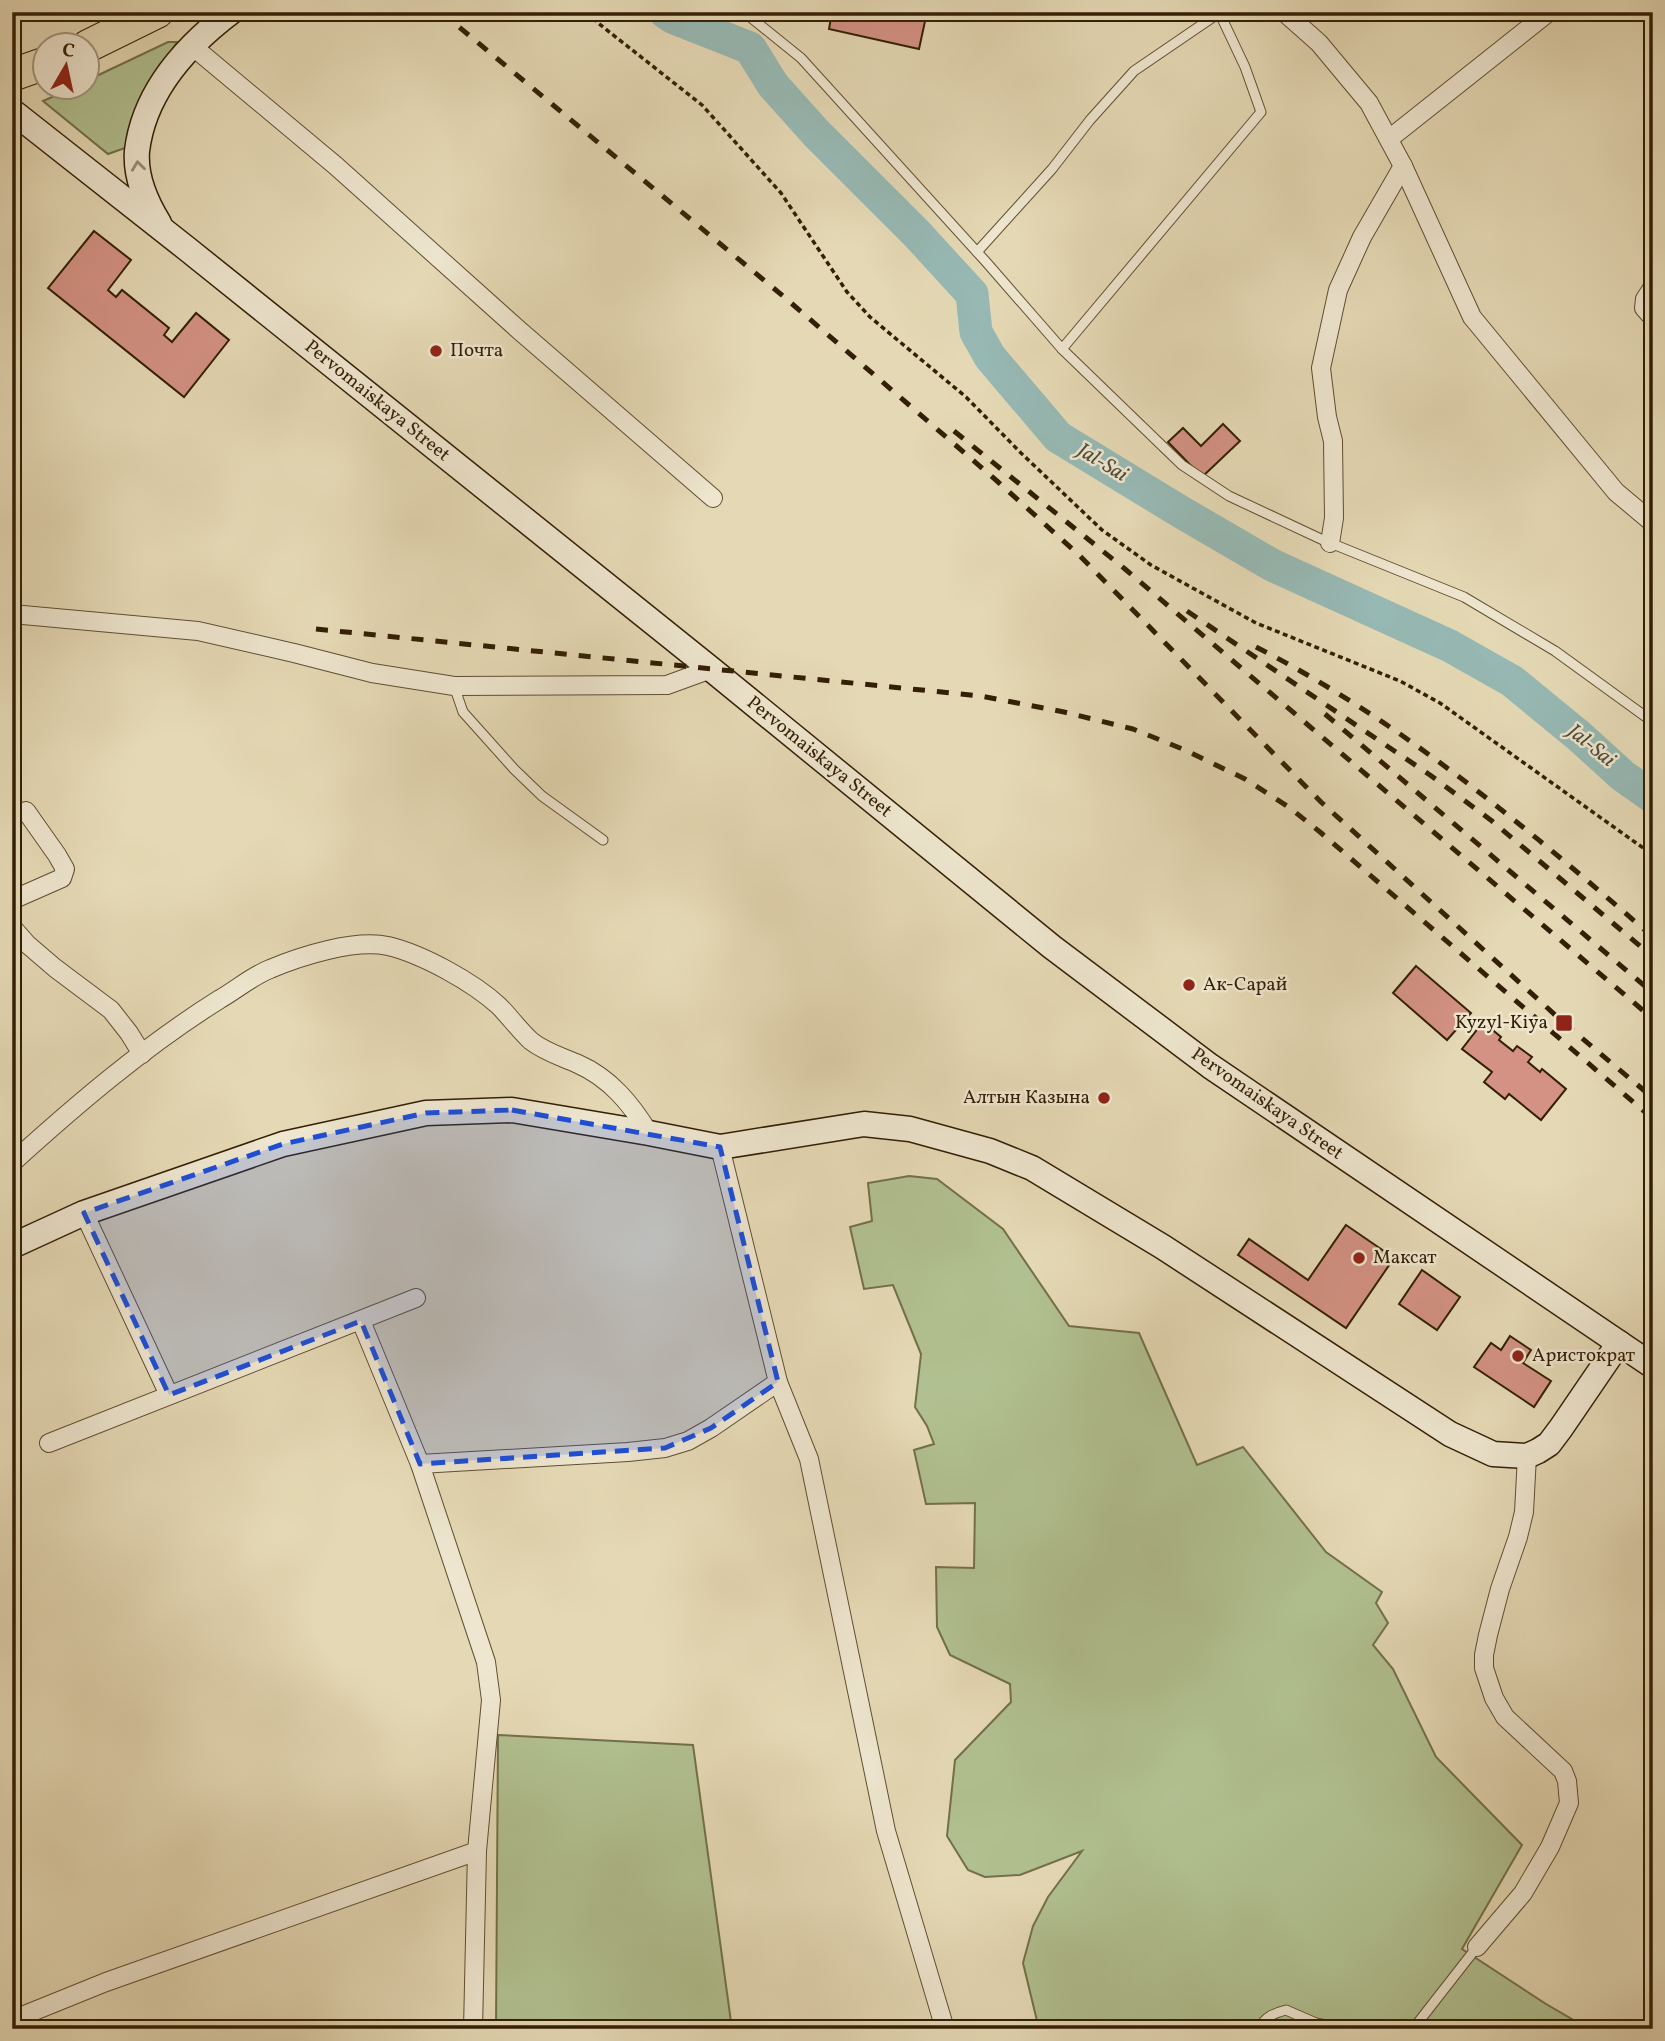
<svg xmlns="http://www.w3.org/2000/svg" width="1665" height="2041" font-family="Vollkorn,serif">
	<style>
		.green { fill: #b1c090; stroke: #72704a; stroke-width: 2 }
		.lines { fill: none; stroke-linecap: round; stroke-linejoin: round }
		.river { stroke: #97b9b4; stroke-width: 33 }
		.building { fill: #d49284; stroke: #331f05; stroke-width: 2 }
		.lane-casing { stroke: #604e31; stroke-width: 11 }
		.street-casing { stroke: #604e31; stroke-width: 20 }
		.secondary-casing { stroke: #331f05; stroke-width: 27 }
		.highway-casing { stroke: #331f05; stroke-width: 34 }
		.path { stroke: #331f05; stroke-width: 3.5; stroke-dasharray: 5 3.5; stroke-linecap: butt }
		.lane { stroke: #eee6cf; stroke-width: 9 }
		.street { stroke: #eee6cf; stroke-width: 18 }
		.secondary { stroke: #eee6cf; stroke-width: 24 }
		.highway { stroke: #e5d9b5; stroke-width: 32 }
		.rail { stroke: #331f05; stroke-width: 5; stroke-dasharray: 12 12; stroke-linecap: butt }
		.oneway { stroke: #9a8c74 }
		.marked { fill: #1d4ed8; fill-opacity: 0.2; stroke: #1d4ed8; stroke-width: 5; stroke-dasharray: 14 9; stroke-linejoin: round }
		.poi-dot { fill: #8f2418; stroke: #eee6cf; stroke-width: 2.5 }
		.labels { text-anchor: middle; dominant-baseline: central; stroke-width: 5; stroke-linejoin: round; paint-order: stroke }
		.poi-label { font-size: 19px; fill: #331f05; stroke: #eee6cf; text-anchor: start }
		.street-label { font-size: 19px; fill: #331f05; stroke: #eee6cf }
		.water-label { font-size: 21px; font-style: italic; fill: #514d3a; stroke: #eee6cf }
	</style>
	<rect width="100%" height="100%" fill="#e5d9b5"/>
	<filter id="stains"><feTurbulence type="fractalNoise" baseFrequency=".00286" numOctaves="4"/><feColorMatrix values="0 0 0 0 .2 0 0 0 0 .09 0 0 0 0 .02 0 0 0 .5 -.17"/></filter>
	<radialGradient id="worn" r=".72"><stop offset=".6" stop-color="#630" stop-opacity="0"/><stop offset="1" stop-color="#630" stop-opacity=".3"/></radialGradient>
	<g class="green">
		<polygon points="168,42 177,42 140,102 125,148 108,154 43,101 72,88 88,88 88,80"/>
		<polygon points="909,1176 937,1179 1003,1229 1069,1326 1139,1333 1197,1465 1243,1447 1326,1552 1382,1592 1376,1603 1388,1623 1373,1645 1393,1669 1436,1757 1522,1845 1462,1949 1546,2004 1589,2029 1039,2029 1023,1963 1033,1926 1048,1897 1082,1851 1020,1875 985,1877 968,1870 947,1836 955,1760 1011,1702 1010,1684 950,1655 937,1627 936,1567 974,1568 975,1503 926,1504 914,1450 934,1444 927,1426 915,1407 921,1354 893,1285 864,1289 850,1227 872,1221 868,1183"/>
		<polygon points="498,1735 693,1745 732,2029 496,2029"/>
	</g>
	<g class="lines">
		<polyline class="river" points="665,12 674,18 750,48 773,85 816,133 917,234 972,294 976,332 990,357 1058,437 1181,512 1272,565 1450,646 1512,681 1579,736 1623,776 1653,797"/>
	</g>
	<g class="building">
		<polygon points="832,12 927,12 919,49 829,29"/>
		<polygon points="94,231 131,260 108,290 116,297 122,290 169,328 164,335 172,342 196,313 229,340 184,397 48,288"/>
		<polygon points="1223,424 1240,441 1202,477 1168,442 1183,428 1201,446"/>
		<polygon points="1416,966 1471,1013 1447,1040 1393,993"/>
		<polygon points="1483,1022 1501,1037 1499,1040 1513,1051 1517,1046 1532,1057 1528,1062 1540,1072 1542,1069 1566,1089 1541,1120 1509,1094 1505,1099 1484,1082 1492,1072 1462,1049"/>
		<polygon points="1346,1225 1394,1258 1346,1328 1238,1255 1249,1239 1308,1280"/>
		<polygon points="1422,1270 1460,1297 1437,1330 1399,1304"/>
		<polygon points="1510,1336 1531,1350 1523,1363 1551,1381 1534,1407 1474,1367 1491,1343 1501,1350"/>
	</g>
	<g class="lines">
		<g class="lane-casing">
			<g id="lane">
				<polyline points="744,12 801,58 987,263 1062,349 1182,465 1229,496 1323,540 1464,597 1555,651 1653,722"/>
				<polyline points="977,252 1052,169 1090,120 1134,71 1219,13"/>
				<polyline points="1062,349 1261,112 1245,67 1219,12"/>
				<polyline points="454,686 463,712 514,769 542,796 603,840"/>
				<path d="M 1260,2029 C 1263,2017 1275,2013 1286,2010 L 1316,2023 L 1345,2029"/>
				<polyline points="1413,2029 1477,1947"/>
			</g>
		</g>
		<g class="street-casing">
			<g id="street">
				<polyline points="1284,12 1319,43 1369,103 1403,166 1472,317 1616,492 1653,523"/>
				<polyline points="191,45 336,166 520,331 713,498"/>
				<polyline points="1389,139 1549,12"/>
				<polyline points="1653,287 1645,299 1644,308 1653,318"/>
				<polyline points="1330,543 1334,518 1333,441 1327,417 1321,368 1338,290 1362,237 1403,166"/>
				<polyline points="12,614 198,631 294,653 372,673 454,686 667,685 711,669"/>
				<polyline points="12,900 62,878 65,869 57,855 26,811"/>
				<polyline points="12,927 27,944 55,968 111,1010 129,1033 142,1054"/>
				<polyline points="720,1147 778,1382 809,1459 886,1831 945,2029"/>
				<path d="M 12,1163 C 77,1104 145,1046 220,999 C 236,990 252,976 270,969 C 301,956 354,939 388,946 C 422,954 473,982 499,1006 C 510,1017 519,1030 531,1041 C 545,1052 562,1057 578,1064 C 610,1078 631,1104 649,1133"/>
				<polyline points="84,1213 169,1395"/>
				<polyline points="361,1321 420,1464 486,1662 491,1700 477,1851 473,2029"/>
				<polyline points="49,1443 416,1298"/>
				<polyline points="420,1464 628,1452 665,1448 688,1441 711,1428 778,1382"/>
				<polyline points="1477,1947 1523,1893 1550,1847 1569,1803 1567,1781 1563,1771 1505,1717 1494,1698 1484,1668 1484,1655 1488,1635 1500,1589 1518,1537 1524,1512 1527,1456"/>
				<polyline points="12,2020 106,1982 477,1851"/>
			</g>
		</g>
		<g class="secondary-casing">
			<g id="secondary">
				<polyline points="12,111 186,248 711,669 1052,947 1210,1066 1653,1366"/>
				<path d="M 159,223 C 146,202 135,176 137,151 C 144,92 186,46 231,12"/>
				<polyline points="12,1246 84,1213 283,1144 426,1113 512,1110 649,1133 720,1147 864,1124 910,1129 990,1151 1032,1168 1163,1247 1450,1434 1493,1454 1527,1456 1538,1451 1549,1444 1561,1428 1619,1343"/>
			</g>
		</g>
		<g class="highway-casing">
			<g id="highway">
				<polyline points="88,46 157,12"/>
				<polyline points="12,75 46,63"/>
			</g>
		</g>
		<polyline class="path" points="587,12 598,23 702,105 781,193 847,292 870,317 966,397 1021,453 1102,530 1151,565 1256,623 1400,681 1440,703 1653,855"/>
		<use href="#lane" class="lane"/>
		<use href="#street" class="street"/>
		<use href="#secondary" class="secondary"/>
		<use href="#highway" class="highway"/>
		<g class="rail">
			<polyline points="441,12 783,296 997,481 1079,555 1321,802 1564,1023 1653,1098"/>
			<polyline points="954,431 1125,569 1653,1019"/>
			<polyline points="1187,611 1430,775 1492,821 1653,957"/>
			<polyline points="316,629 981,696 1064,712 1133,729 1185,750 1245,779 1290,808 1320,832 1653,1119"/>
			<path d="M 1256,647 C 1403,722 1529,830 1653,937"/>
			<polyline points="1325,714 1653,993"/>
		</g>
	</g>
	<defs><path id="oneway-chevron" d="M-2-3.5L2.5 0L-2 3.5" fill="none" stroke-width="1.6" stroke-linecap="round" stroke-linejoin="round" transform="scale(1.75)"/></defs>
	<use class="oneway" href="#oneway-chevron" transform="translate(138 166) rotate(-97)"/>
	<path class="marked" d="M 512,1110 L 720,1147 L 778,1382 L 711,1428 L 665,1448 L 420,1464 L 361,1321 L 169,1395 L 84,1213 L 283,1144 L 426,1113 Z"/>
	<g class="poi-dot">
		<circle cx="436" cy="351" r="7"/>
		<circle cx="1189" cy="985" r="7"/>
		<rect x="1555" y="1014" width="18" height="18" rx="3.5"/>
		<circle cx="1104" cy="1098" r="7"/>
		<circle cx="1359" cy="1258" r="7"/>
		<circle cx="1518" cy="1356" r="7"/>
	</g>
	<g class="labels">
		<g class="poi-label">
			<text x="450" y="351">Почта</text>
			<text x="1203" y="985">Ак-Сарай</text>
			<text x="1548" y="1023" text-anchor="end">Kyzyl-Kiya</text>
			<text x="1090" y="1098" text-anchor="end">Алтын Казына</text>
			<text x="1373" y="1258">Максат</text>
			<text x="1532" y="1356">Аристократ</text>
		</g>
		<g class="street-label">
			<text transform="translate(377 401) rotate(39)">Pervomaiskaya Street</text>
			<text transform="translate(819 757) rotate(39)">Pervomaiskaya Street</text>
			<text transform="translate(1267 1104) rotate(35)">Pervomaiskaya Street</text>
		</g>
		<g class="water-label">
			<text transform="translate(1102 463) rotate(31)">Jal-Sai</text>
			<text transform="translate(1591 746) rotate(39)">Jal-Sai</text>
		</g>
	</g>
	<rect width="1665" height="2041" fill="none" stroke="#e5d9b5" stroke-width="42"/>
	<rect x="14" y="14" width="1637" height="2013" fill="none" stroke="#331f05" stroke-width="3.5"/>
	<rect x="21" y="21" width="1623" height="1999" fill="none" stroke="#331f05" stroke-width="2"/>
	<g transform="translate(66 66) rotate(9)"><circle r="33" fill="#eee6cf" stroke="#a3967e" stroke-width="2"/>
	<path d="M0-5L12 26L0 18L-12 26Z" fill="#8f2418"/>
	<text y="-10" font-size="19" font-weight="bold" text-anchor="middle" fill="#331f05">С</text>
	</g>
	<rect width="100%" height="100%" filter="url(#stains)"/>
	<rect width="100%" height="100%" fill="url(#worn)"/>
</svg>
